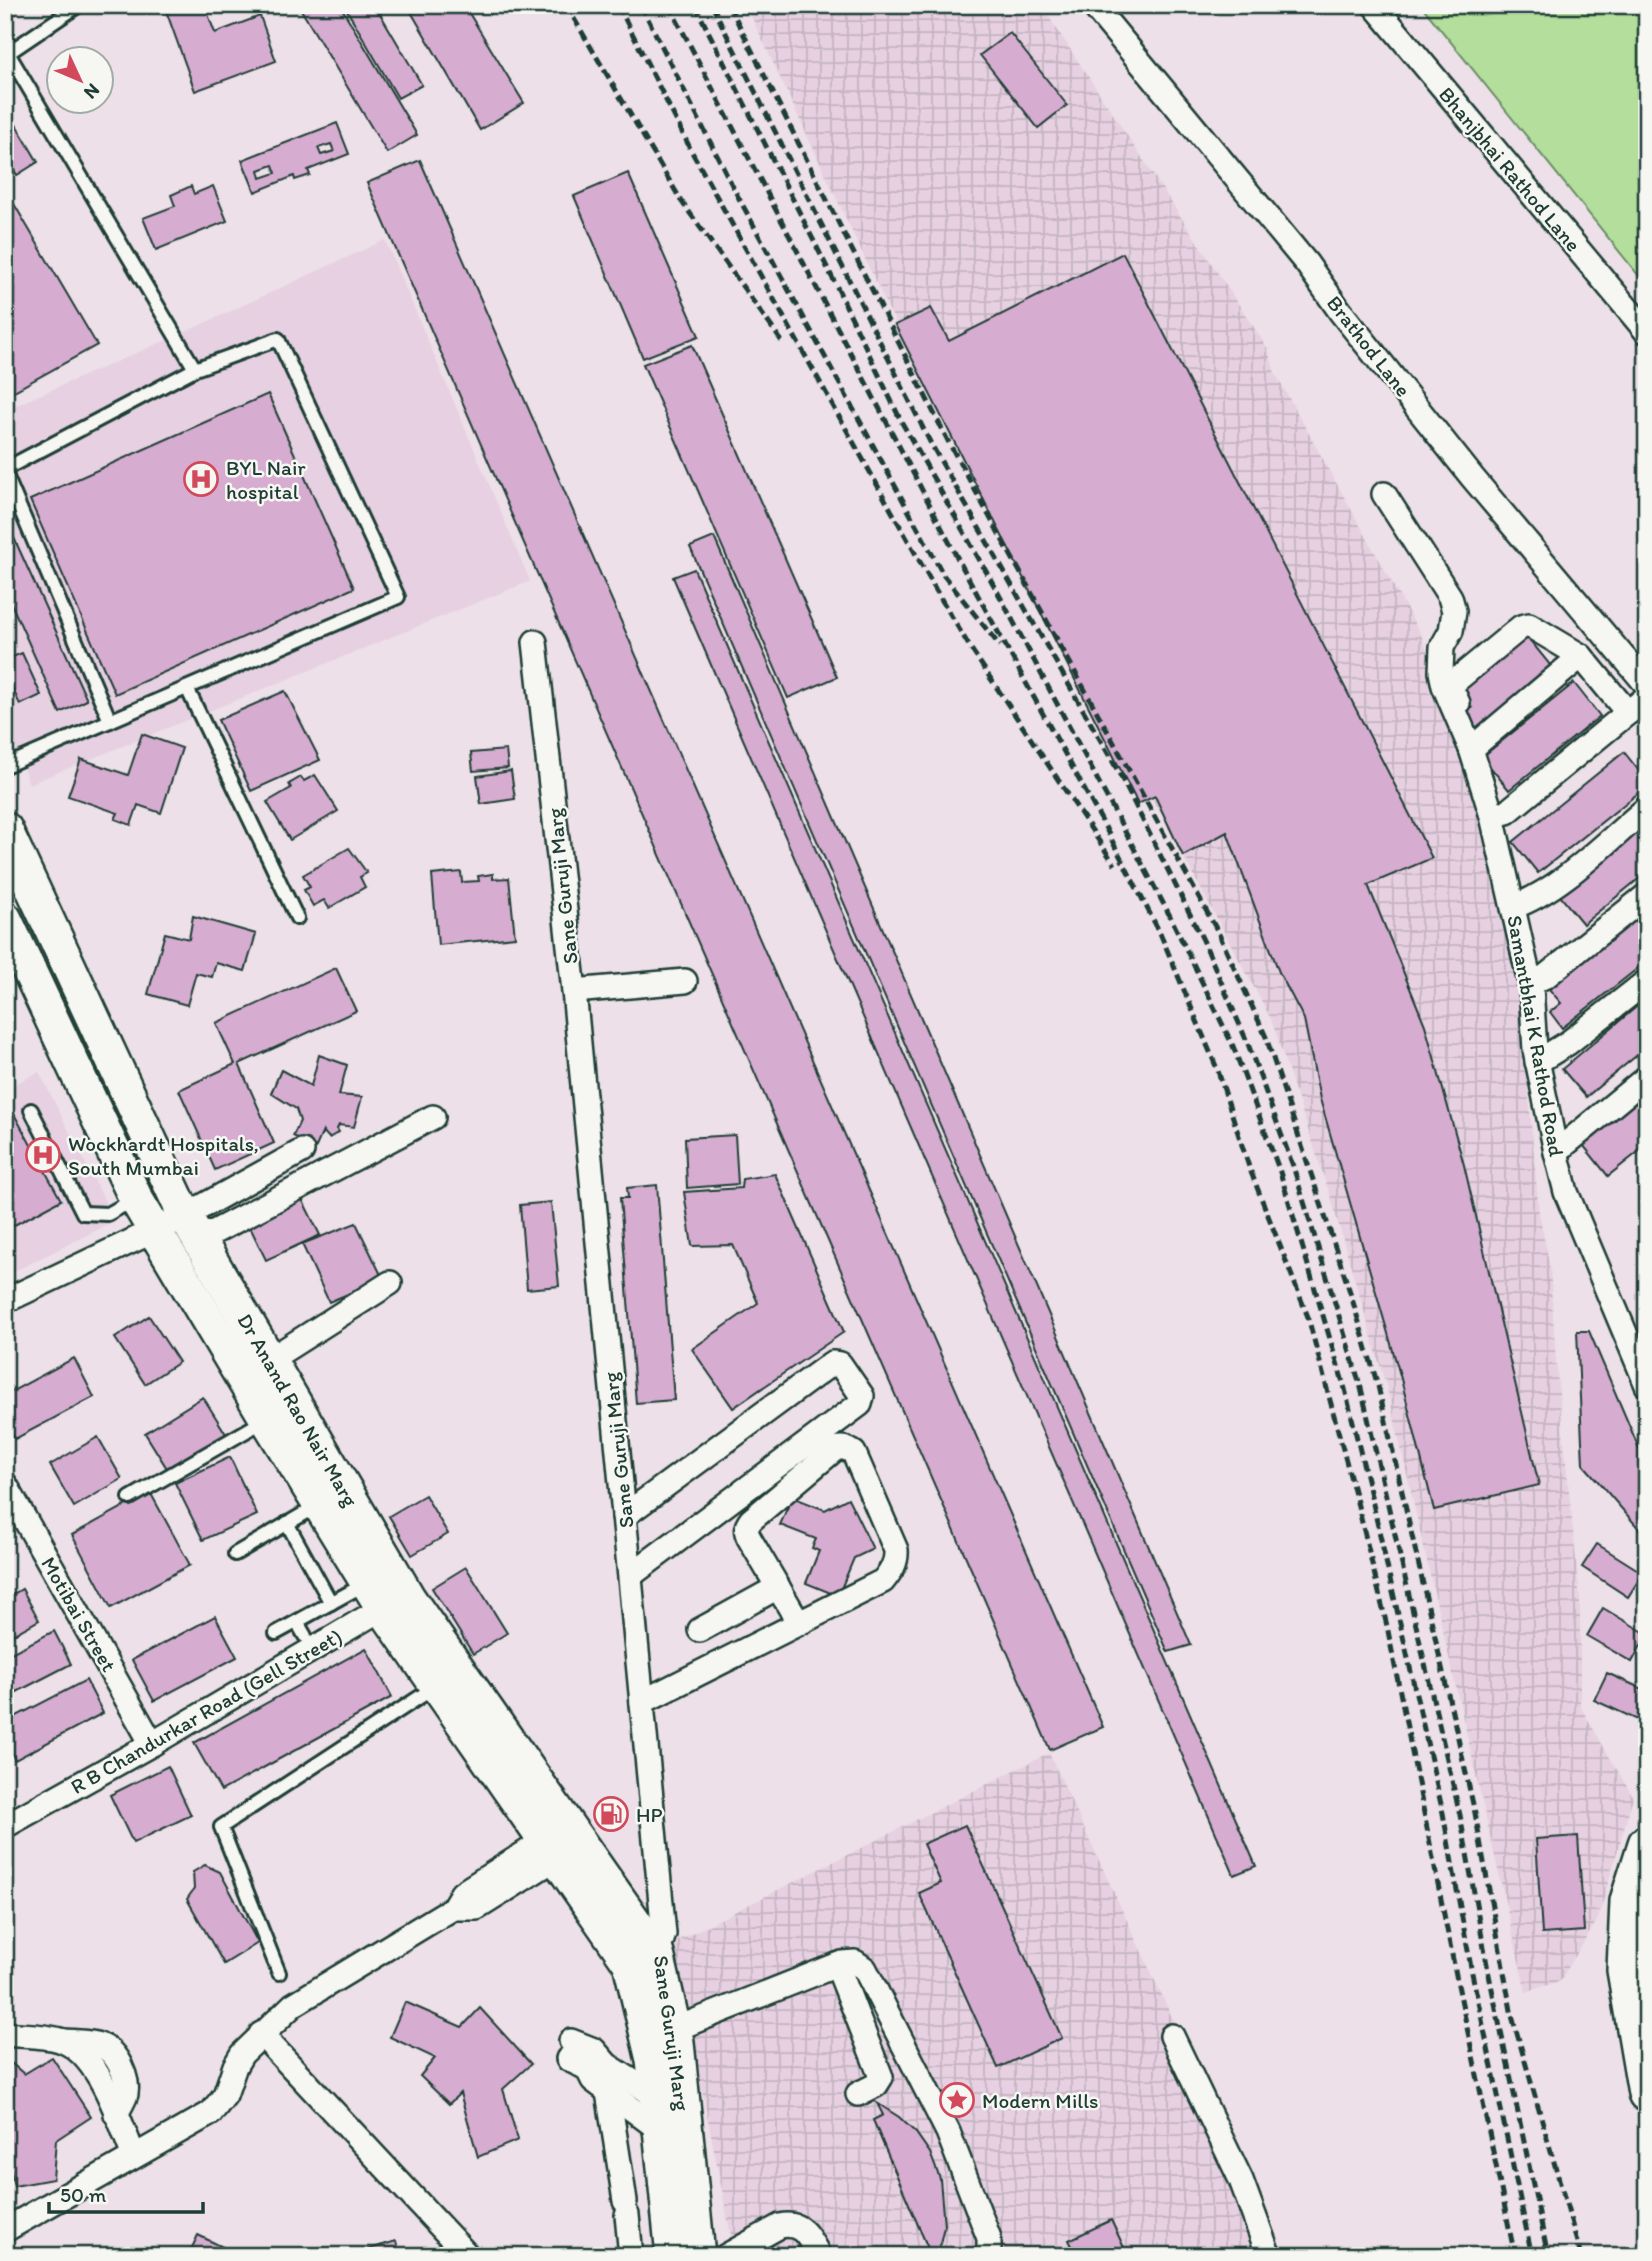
<svg xmlns="http://www.w3.org/2000/svg" width="1652" height="2261" font-family="Itim,sans-serif">
	<style>
		.built { fill: #e6d0e1 }
		.industrial { fill: url(#industrial-grid) }
		.grass { fill: #b4de9b; stroke: #6a8e68; stroke-width: 2 }
		.building { fill: #d7acd1; stroke: #1f3d34; stroke-width: 2; fill-rule: evenodd }
		.lines { fill: none; stroke-linecap: round; stroke-linejoin: round }
		.service-casing { stroke: #1f3d34; stroke-width: 18 }
		.minor-casing { stroke: #1f3d34; stroke-width: 28 }
		.secondary-casing { stroke: #1f3d34; stroke-width: 38 }
		.primary-casing { stroke: #1f3d34; stroke-width: 42 }
		.service { stroke: #f6f6f2; stroke-width: 12 }
		.minor { stroke: #f6f6f2; stroke-width: 23 }
		.secondary { stroke: #f6f6f2; stroke-width: 33 }
		.primary { stroke: #f6f6f2; stroke-width: 37 }
		.rail { stroke: #1f3d34; stroke-width: 5; stroke-dasharray: 10 5; stroke-linecap: butt }
		.labels { text-anchor: middle; dominant-baseline: central; stroke-width: 5; stroke-linejoin: round; paint-order: stroke }
		.street-label { font-size: 21px; fill: #1f3d34; stroke: #f6f6f2 }
		.poi-label { font-size: 21px; fill: #1f3d34; stroke: #f6f6f2; text-anchor: start }
	</style>
	<defs>
		<pattern id="industrial-grid" width="8" height="8" patternUnits="userSpaceOnUse" patternTransform="scale(1.75)"><rect width="8" height="8" fill="#e6d0e1"/><path d="M0 4h8M4 0v8" fill="none" stroke="#c5b4c2"/></pattern>
	</defs>
	<rect width="100%" height="100%" fill="#ede0e8"/>
	<filter id="ink" filterUnits="userSpaceOnUse"><feTurbulence type="fractalNoise" baseFrequency=".0143" numOctaves="2"/><feDisplacementMap in="SourceGraphic" scale="14" xChannelSelector="R" yChannelSelector="G"/><feConvolveMatrix kernelMatrix="1 2 1 2 8 2 1 2 1" color-interpolation-filters="sRGB"/></filter>
	<g filter="url(#ink)">
		<g class="built">
			<polygon points="385,240 530,581 29,784 5,715 5,410 185,332"/>
			<polygon points="39,1072 115,1221 5,1276 5,1089"/>
		</g>
		<g class="industrial">
			<polygon points="746,5 1041,5 1268,349 1275,373 1421,635 1462,742 1523,987 1524,1042 1539,1213 1550,1268 1556,1363 1580,1600 1580,1706 1633,1797 1598,1919 1560,1981 1526,1992 1389,1396 1330,1195 1271,1019 889,310"/>
			<polygon points="1049,1753 1283,2256 735,2256 673,1943"/>
		</g>
		<polygon class="grass" points="1421,5 1647,5 1647,286"/>
		<g class="building">
			<polygon points="164,5 208,5 205,6 215,33 260,16 276,61 195,91"/>
			<polygon points="304,5 340,5 417,135 387,153 300,8"/>
			<polygon points="344,5 375,5 422,85 398,98"/>
			<polygon points="407,5 464,5 524,103 480,130"/>
			<polygon points="1010,33 1067,105 1038,128 980,55"/>
			<polygon points="5,106 38,162 17,175 8,160 5,161"/>
			<path d="M 337,123 L 349,154 L 308,170 L 310,175 L 295,180 L 294,176 L 255,192 L 242,160 ZM 331,144 L 334,151 L 321,155 L 318,148 ZM 273,165 L 276,173 L 261,178 L 259,170 Z"/>
			<polygon points="420,160 1103,1727 1050,1750 367,183"/>
			<polygon points="628,173 699,336 643,358 574,196"/>
			<polygon points="191,186 194,194 213,186 227,221 156,250 143,218 175,206 171,195"/>
			<polygon points="7,192 97,345 5,396 5,193"/>
			<polygon points="1123,253 1432,858 1368,885 1425,1025 1464,1165 1539,1485 1434,1510 1400,1375 1320,1099 1304,1019 1279,972 1227,832 1183,856 1155,796 1138,804 895,325 931,308 949,341"/>
			<polygon points="692,345 837,677 788,698 643,364"/>
			<polygon points="268,394 354,588 115,694 30,500"/>
			<polygon points="10,529 87,700 60,713 5,590 5,531"/>
			<polygon points="714,537 1191,1645 1168,1652 690,547"/>
			<polygon points="694,569 1256,1866 1234,1875 673,577"/>
			<polygon points="1525,634 1555,671 1479,732 1465,714 1472,708 1456,689"/>
			<polygon points="22,653 41,695 20,705 5,671 5,660"/>
			<polygon points="1574,683 1600,716 1509,790 1482,757"/>
			<polygon points="285,691 320,760 251,791 218,720"/>
			<polygon points="142,734 182,748 161,813 138,805 131,825 115,819 118,813 68,796 81,759 128,775"/>
			<polygon points="506,750 508,768 473,771 471,753"/>
			<polygon points="1624,752 1647,781 1647,786 1538,873 1513,842"/>
			<polygon points="511,771 515,799 481,804 477,776"/>
			<polygon points="315,775 338,811 290,840 267,802 291,788 289,784 301,777 304,781"/>
			<polygon points="1647,816 1647,872 1583,924 1556,891"/>
			<polygon points="349,848 367,873 360,877 365,887 329,908 324,900 313,906 304,890 310,887 303,875"/>
			<polygon points="461,872 462,882 479,881 478,876 493,874 493,879 509,878 515,937 438,945 432,875"/>
			<polygon points="1647,911 1647,961 1562,1028 1550,1012 1561,1003 1549,989"/>
			<polygon points="193,916 256,934 245,971 216,963 212,977 196,973 187,1005 148,994 165,933 189,939"/>
			<polygon points="336,968 356,1011 239,1064 274,1143 215,1170 179,1090 235,1064 216,1023"/>
			<polygon points="1647,998 1647,1047 1586,1097 1562,1069"/>
			<polygon points="319,1055 347,1065 339,1095 362,1097 354,1127 339,1125 337,1129 339,1132 329,1138 323,1131 316,1147 293,1136 300,1121 296,1109 271,1093 281,1070 311,1086"/>
			<polygon points="1647,1094 1647,1145 1608,1176 1583,1145"/>
			<polygon points="14,1114 61,1200 5,1230 5,1119"/>
			<polygon points="735,1135 738,1184 687,1188 685,1138"/>
			<polygon points="775,1174 844,1332 733,1408 692,1349 758,1303 733,1245 692,1246 684,1192 741,1188 742,1179"/>
			<polygon points="657,1185 674,1400 636,1403 620,1198 628,1198 627,1188"/>
			<polygon points="302,1199 320,1235 266,1260 248,1223"/>
			<polygon points="551,1202 559,1286 527,1289 520,1205"/>
			<polygon points="356,1223 383,1279 329,1302 302,1244"/>
			<polygon points="149,1316 179,1362 145,1384 115,1338"/>
			<polygon points="1577,1331 1589,1331 1647,1467 1647,1538 1583,1464"/>
			<polygon points="74,1358 94,1397 15,1439 5,1420 5,1395"/>
			<polygon points="203,1397 226,1434 168,1470 145,1433"/>
			<polygon points="98,1437 122,1479 74,1507 50,1465"/>
			<polygon points="230,1457 257,1515 203,1540 175,1483"/>
			<polygon points="150,1492 190,1565 111,1608 72,1535"/>
			<polygon points="425,1495 448,1534 412,1555 389,1516"/>
			<polygon points="792,1497 825,1510 848,1498 873,1549 854,1558 838,1596 806,1583 819,1551 812,1548 816,1539 780,1525"/>
			<polygon points="1597,1544 1643,1573 1628,1597 1582,1567"/>
			<polygon points="466,1567 507,1633 473,1654 432,1588"/>
			<polygon points="22,1589 39,1620 5,1639 5,1599"/>
			<polygon points="1603,1608 1647,1634 1632,1662 1587,1636"/>
			<polygon points="215,1616 237,1657 154,1701 132,1660"/>
			<polygon points="54,1631 71,1664 5,1698 5,1656"/>
			<polygon points="366,1648 392,1697 221,1791 194,1743"/>
			<polygon points="1607,1673 1647,1691 1647,1707 1640,1721 1594,1700"/>
			<polygon points="86,1680 103,1713 15,1760 5,1742 5,1722"/>
			<polygon points="168,1766 191,1815 133,1843 110,1795"/>
			<polygon points="965,1825 1062,2038 998,2068 919,1893 941,1883 923,1844"/>
			<polygon points="1578,1836 1584,1931 1542,1934 1536,1839"/>
			<polygon points="205,1865 220,1872 258,1943 224,1964 187,1899 194,1889 193,1872"/>
			<polygon points="405,2002 462,2027 480,2008 531,2064 503,2089 518,2140 478,2157 460,2093 449,2104 420,2076 435,2058 390,2037"/>
			<polygon points="52,2057 91,2117 56,2140 53,2179 14,2186 5,2143 5,2058 24,2074"/>
			<polygon points="877,2103 899,2117 916,2133 930,2153 940,2179 944,2226 939,2248 930,2253 873,2120 883,2115"/>
			<polygon points="1111,2220 1128,2256 1077,2256 1069,2240"/>
			<polygon points="198,2235 241,2256 188,2256"/>
			<polygon points="396,2241 400,2256 346,2256"/>
		</g>
		<g class="lines">
			<g class="service-casing">
				<g id="service">
					<polyline points="8,53 195,369"/>
					<polyline points="5,55 79,5"/>
					<polyline points="5,469 195,369 278,339 398,597 5,766"/>
					<polyline points="5,473 110,721"/>
					<polyline points="187,688 297,918"/>
					<polyline points="31,1110 83,1213 108,1214 135,1199"/>
					<polyline points="130,1498 267,1419"/>
					<polyline points="287,1523 331,1603"/>
					<polyline points="235,1554 319,1505"/>
					<polyline points="297,1622 305,1636"/>
					<polyline points="276,1633 367,1583"/>
					<polyline points="279,1973 221,1827 435,1687"/>
				</g>
			</g>
			<g class="minor-casing">
				<g id="minor">
					<polyline points="1093,5 1307,264 1340,311 1472,477 1647,685"/>
					<polyline points="1374,5 1647,332"/>
					<polyline points="1384,494 1450,597 1454,611 1451,631 1442,647 1441,672 1444,686 1471,749 1492,816 1531,987 1535,1050 1556,1152 1566,1192 1647,1385"/>
					<polyline points="535,642 574,991 664,1934 657,1954 647,1957"/>
					<polyline points="1458,703 1452,690 1453,683 1521,627 1529,625 1581,656 1628,713"/>
					<polyline points="1471,749 1581,656"/>
					<polyline points="1492,816 1507,812 1647,697"/>
					<path d="M 1513,907 C 1561,890 1607,841 1647,808"/>
					<polyline points="1530,983 1546,976 1647,895"/>
					<polyline points="574,991 685,981"/>
					<polyline points="1537,1062 1568,1043 1647,981"/>
					<polyline points="1556,1152 1647,1077"/>
					<polyline points="199,1240 433,1117"/>
					<polyline points="5,1301 185,1216 302,1151"/>
					<polyline points="269,1360 390,1283"/>
					<polyline points="5,1484 152,1744"/>
					<polyline points="624,1516 832,1363 840,1364 862,1396 860,1404 631,1575"/>
					<polyline points="700,1630 778,1587"/>
					<path d="M 642,1702 L 883,1581 C 891,1571 897,1563 896,1550 L 854,1453 C 847,1448 843,1447 835,1449 L 751,1520 C 746,1527 745,1530 749,1538 L 799,1623"/>
					<polyline points="5,1826 152,1744 393,1602"/>
					<polyline points="453,1908 477,1908 569,1850"/>
					<polyline points="837,1965 881,2077 876,2085 858,2094"/>
					<path d="M 5,2034 C 22,2036 43,2035 60,2040 C 100,2053 119,2122 134,2156"/>
					<polyline points="261,2034 468,2256"/>
					<polyline points="660,2035 842,1963 855,1962 865,1969 948,2132 989,2238 989,2249 985,2256"/>
					<polyline points="1172,2036 1241,2180 1269,2256"/>
					<path d="M 63,2041 C 75,2042 91,2041 102,2046 C 117,2052 129,2079 126,2094 C 124,2101 119,2108 116,2114"/>
					<polyline points="571,2041 594,2050 607,2065 657,2097"/>
					<polyline points="568,2059 587,2068 593,2080 660,2130"/>
					<polyline points="608,2092 625,2201"/>
					<polyline points="627,2215 631,2256"/>
					<polyline points="5,2230 211,2113 225,2095 235,2066 242,2054 293,2005 453,1908 462,1893 544,1841"/>
					<path d="M 726,2256 L 780,2226 C 803,2221 809,2238 819,2256"/>
				</g>
			</g>
			<g class="secondary-casing">
				<g id="secondary">
					<polyline points="5,829 185,1216 199,1240 409,1599 657,1954 677,2042 698,2256"/>
					<polyline points="5,919 136,1199 267,1419 383,1608 630,1963 653,2060 673,2256"/>
				</g>
			</g>
			<g class="primary-casing">
				<polyline id="primary" points="1647,1844 1629,1901 1626,1970 1647,2093"/>
			</g>
			<use href="#service" class="service"/>
			<use href="#minor" class="minor"/>
			<use href="#secondary" class="secondary"/>
			<use href="#primary" class="primary"/>
			<g class="rail">
				<polyline points="566,5 682,202 783,343"/>
				<polyline points="618,5 693,154 934,587 971,649 1115,865"/>
				<polyline points="641,5 735,191 944,576 1000,646"/>
				<polyline points="669,5 958,559 1105,827 1160,933 1218,1071 1249,1167 1308,1317 1358,1506 1387,1626 1457,1980 1515,2256"/>
				<polyline points="695,5 837,287 901,421 996,589 1171,918 1233,1046 1280,1172 1345,1389 1373,1504 1443,1813 1472,1973 1532,2256"/>
				<polyline points="712,5 931,444 1117,769 1203,940 1248,1044 1293,1166 1361,1388 1460,1815 1488,1970 1548,2256"/>
				<polyline points="729,5 948,441 1218,932 1266,1037 1350,1292 1378,1386 1475,1813 1512,2016 1581,2256"/>
			</g>
		</g>
	</g>
	<defs>
		<g id="hospital-ring" transform="scale(1.75)"><circle r="9.5" fill="#f6f6f2" stroke="#d1495b" stroke-width="1.5"/><path d="M-5-5h3v3.5h4V-5h3V5h-3V1.5h-4V5h-3Z" fill="#d1495b"/></g>
		<g id="fuel-ring" transform="scale(1.75)"><circle r="9.5" fill="#f6f6f2" stroke="#d1495b" stroke-width="1.5"/><path d="M-5.5-6h7V0h2V4h1.3V-2.5L3-4.5l.8-.8L6-3V5H2.5V1h-1V6h-7ZM-4.2-4.7v3.2H.2V-4.7Z" fill="#d1495b"/></g>
		<g id="sight-ring" transform="scale(1.75)"><circle r="9.5" fill="#f6f6f2" stroke="#d1495b" stroke-width="1.5"/><path d="M0-6L1.8-2.2L6-1.7L2.9 1.2L3.7 5.4L0 3.3L-3.7 5.4L-2.9 1.2L-6-1.7L-1.8-2.2Z" fill="#d1495b"/></g>
	</defs>
	<g fill-rule="evenodd">
		<use href="#hospital-ring" x="201" y="479"/>
		<use href="#hospital-ring" x="43" y="1155"/>
		<use href="#fuel-ring" x="611" y="1814"/>
		<use href="#sight-ring" x="957" y="2100"/>
	</g>
	<g class="labels">
		<g class="street-label">
			<text transform="translate(1510 169) rotate(50)">Bhanjbhai Rathod Lane</text>
			<text transform="translate(1369 346) rotate(52)">Brathod Lane</text>
			<text transform="translate(562 886) rotate(-96)">Sane Guruji Marg</text>
			<text transform="translate(1536 1036) rotate(80)">Samantbhai K Rathod Road</text>
			<text transform="translate(298 1410) rotate(60)">Dr Anand Rao Nair Marg</text>
			<text transform="translate(618 1450) rotate(-96)">Sane Guruji Marg</text>
			<text transform="translate(79 1614) rotate(60)">Motibai Street</text>
			<text transform="translate(206 1711) rotate(-30)">R B Chandurkar Road (Gell Street)</text>
			<text transform="translate(672 2033) rotate(82)">Sane Guruji Marg</text>
		</g>
		<g class="poi-label">
			<text x="226" y="467">BYL Nair<tspan x="226" dy="24">hospital</tspan></text>
			<text x="68" y="1143">Wockhardt Hospitals,<tspan x="68" dy="24">South Mumbai</tspan></text>
			<text x="636" y="1814">HP</text>
			<text x="982" y="2100">Modern Mills</text>
		</g>
	</g>
	<rect width="1652" height="2261" fill="none" stroke="#f6f6f2" stroke-width="28"/>
	<rect x="14" y="14" width="1624" height="2233" fill="none" stroke="#1f3d34" stroke-width="2.5" filter="url(#ink)"/>
	<g transform="translate(80 80) rotate(134)"><circle r="33" fill="#f6f6f2" stroke="#a0aca6" stroke-width="2"/>
	<path d="M0-5L12 26L0 18L-12 26Z" fill="#d1495b"/>
	<text y="-10" font-size="19" font-weight="bold" text-anchor="middle" fill="#1f3d34">N</text>
	</g>
	<path d="M49 2202v10h154v-10" fill="none" stroke="#1f3d34" stroke-width="3.5"/>
	<text x="60" y="2202" font-size="21" fill="#1f3d34" stroke="#f6f6f2" stroke-width="5" paint-order="stroke">50 m</text>
</svg>
